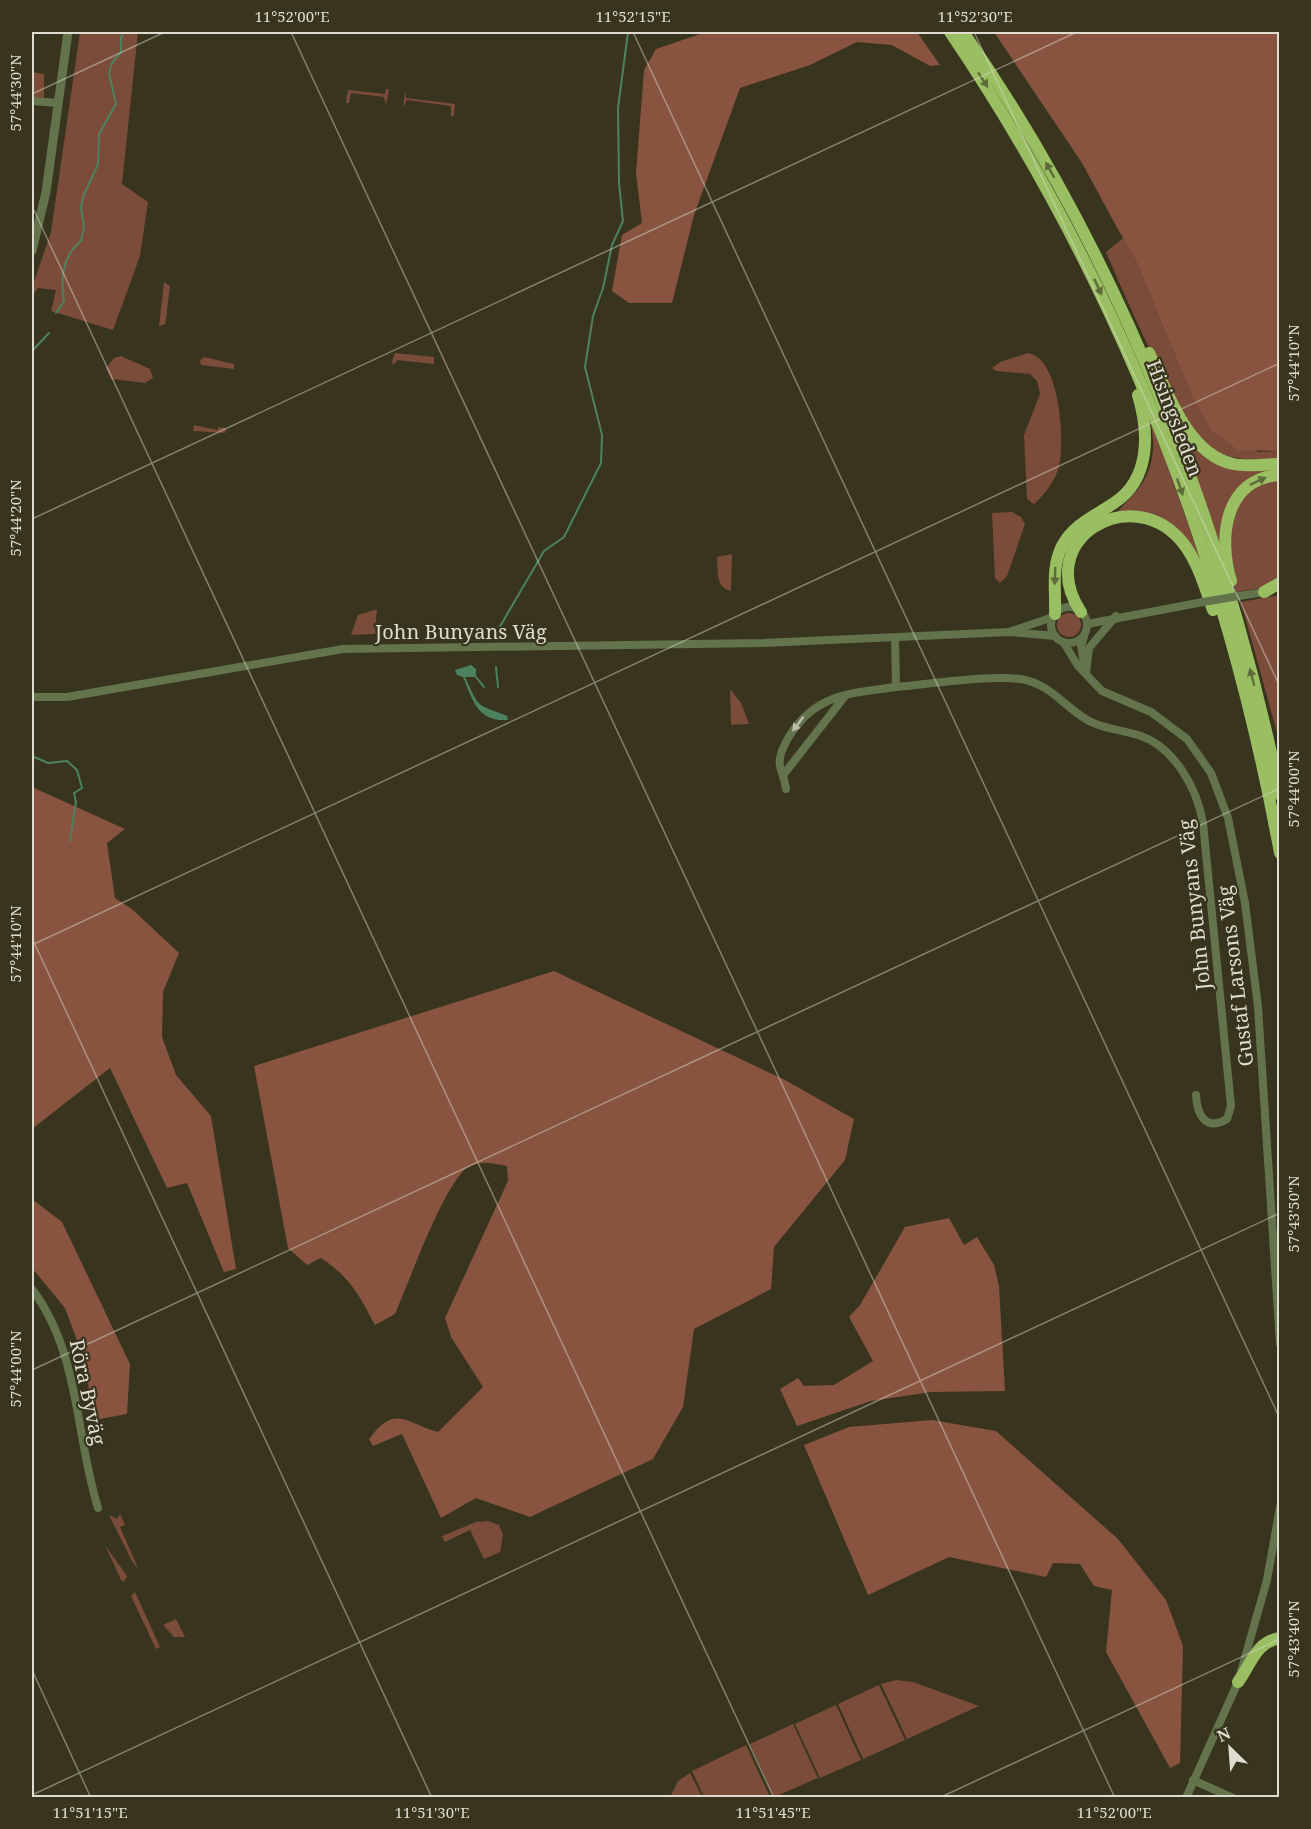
<svg xmlns="http://www.w3.org/2000/svg" width="1311" height="1829" font-family="'Noto Serif',serif">
	<style>
		.green { fill: #7b4c3a }
		.forest { fill: #88543f }
		.water { fill: #4c8260 }
		.lines { fill: none; stroke-linecap: round; stroke-linejoin: round }
		.stream { stroke: #4c8260; stroke-width: 2 }
		.minor { stroke: #63744c; stroke-width: 8 }
		.tertiary { stroke: #63744c; stroke-width: 9 }
		.trunk { stroke: #9abf62; stroke-width: 12 }
		.minor-bridge { stroke: #63744c; stroke-width: 8 }
		.oneway { fill: #5f6c39 }
		.oneway2 { fill: #babea8 }
		.ticks { fill: none; stroke: #dfddd0; stroke-width: 1.5; stroke-opacity: 0.45 }
		.labels { text-anchor: middle; dominant-baseline: central; stroke-width: 4.5; stroke-linejoin: round; paint-order: stroke }
		.street-label { font-size: 20px; fill: #dfddd0; stroke: #38341e }
		.neatline { fill: none; stroke: #dfddd0; stroke-width: 2 }
		.ticks-label { font-size: 15px; text-anchor: middle; fill: #dfddd0 }
	</style>
	<rect width="100%" height="100%" fill="#38341e"/>
	<g class="green">
		<polygon points="80,32 138,32 122,184 148,202 140,256 113,330 51,311 56,290 38,288 32,296 32,288 51,232"/>
		<polygon points="32,72 44,74 44,99 32,99"/>
		<polygon points="386,89 389,89 386,105 384,97 351,93 349,103 346,103 348,90 385,94"/>
		<polygon points="405,91 406,98 455,104 454,116 451,116 451,106 407,100 403,107"/>
		<path d="M 1123,238 L 1137,263 L 1190,392 L 1258,452 L 1279,451 L 1279,459 C 1255,460 1235,461 1212,450 C 1185,436 1121,287 1106,252 Z"/>
		<polygon points="164,282 170,286 166,319 165,324 159,326"/>
		<polygon points="395,353 434,357 434,364 397,360 394,365 392,362"/>
		<path d="M 1028,353 C 1060,358 1065,440 1059,466 C 1057,478 1043,497 1034,504 L 1027,499 L 1024,435 L 1040,394 L 1037,381 L 1030,374 L 996,371 L 992,368 L 1000,362 Z"/>
		<polygon points="121,356 150,369 153,378 145,383 111,379 106,368 114,358"/>
		<polygon points="204,357 234,364 234,369 201,365 200,360"/>
		<polygon points="1165,397 1200,451 1279,468 1246,482 1222,553"/>
		<path d="M 1151,420 L 1200,558 C 1171,524 1167,513 1118,511 C 1137,491 1151,479 1153,449 C 1154,439 1151,429 1151,420 Z"/>
		<polygon points="194,425 218,430 218,427 226,428 225,433 193,431"/>
		<path d="M 1279,479 L 1279,580 L 1260,588 L 1236,592 C 1231,563 1220,516 1245,492 C 1254,484 1268,482 1279,479 Z"/>
		<polygon points="1012,512 1021,517 1025,524 1007,576 1000,583 995,578 992,513"/>
		<path d="M 732,554 L 731,591 C 715,588 718,570 717,557 Z"/>
		<polygon points="1279,595 1279,740 1241,602"/>
		<polygon points="374,610 377,610 375,630 396,633 351,635 358,615"/>
		<circle cx="1069" cy="625" r="12"/>
		<polygon points="730,689 741,703 749,724 731,725"/>
		<polygon points="120,1514 125,1525 120,1527 138,1568 133,1563 109,1515 117,1519"/>
		<polygon points="476,1522 488,1521 499,1525 503,1535 500,1552 484,1559 470,1530 445,1542 442,1536"/>
		<polygon points="105,1545 127,1576 124,1582 121,1580"/>
		<polygon points="135,1592 160,1647 156,1649 131,1596"/>
		<polygon points="176,1619 185,1637 174,1637 163,1625"/>
		<polygon points="896,1680 913,1682 979,1706 907,1739 881,1684"/>
		<polygon points="879,1685 905,1740 863,1759 838,1704"/>
		<polygon points="836,1705 861,1760 820,1778 795,1724"/>
		<polygon points="793,1724 818,1778 774,1797 750,1744"/>
		<polygon points="746,1745 770,1797 704,1797 692,1771"/>
		<polygon points="690,1773 702,1797 670,1797 678,1781"/>
	</g>
	<g class="forest">
		<polygon points="706,32 917,32 940,65 930,66 892,45 857,42 810,65 740,88 694,215 672,303 629,303 612,291 622,235 642,223 636,173 644,70 656,49"/>
		<polygon points="994,32 1279,32 1279,451 1238,450 1211,430 1190,392 1137,263 1114,222 1082,163"/>
		<polygon points="32,787 125,829 107,843 115,898 133,910 179,953 163,992 162,1037 176,1075 211,1116 236,1269 224,1272 187,1183 167,1188 110,1068 32,1129"/>
		<path d="M 554,971 L 785,1080 L 854,1119 L 845,1160 L 774,1247 L 771,1289 L 694,1329 L 683,1407 L 653,1459 L 530,1517 L 476,1498 L 441,1518 L 402,1434 L 373,1446 L 369,1439 C 395,1404 404,1422 438,1432 L 483,1387 L 451,1337 L 445,1318 L 508,1181 L 507,1166 C 495,1164 482,1160 470,1166 C 446,1177 408,1285 395,1314 L 375,1325 C 359,1295 350,1277 321,1258 L 307,1265 L 288,1248 L 254,1066 Z"/>
		<polygon points="32,1199 62,1222 130,1364 127,1414 94,1420 84,1359 65,1308 32,1268"/>
		<polygon points="949,1218 964,1245 977,1237 994,1265 999,1286 1005,1391 931,1392 871,1401 797,1426 780,1389 798,1378 804,1386 834,1385 873,1361 849,1317 860,1305 905,1227"/>
		<polygon points="932,1420 996,1431 1118,1539 1166,1600 1183,1646 1180,1763 1170,1768 1106,1652 1112,1590 1094,1586 1080,1564 1053,1563 1046,1577 949,1557 868,1595 804,1445 849,1427"/>
	</g>
	<path class="water" d="M 471,665 L 476,669 L 476,677 L 465,677 C 480,710 476,703 507,716 L 508,720 C 477,722 473,700 463,677 L 457,675 L 455,670 Z"/>
	<g class="lines">
		<g class="stream">
			<path d="M 56,313 L 64,301 C 60,279 63,255 81,241 L 84,227 L 81,208 L 83,197 L 98,164 L 99,134 L 116,104 L 109,73 L 112,63 L 121,52 L 121,38 L 124,32"/>
			<polyline points="32,351 49,333"/>
			<polyline points="495,635 544,551 564,537 601,463 602,435 585,367 593,316 603,288 612,245 623,221 619,183 618,108 628,32"/>
			<polyline points="496,667 498,687"/>
			<polyline points="476,677 484,687"/>
			<polyline points="32,756 48,763 67,761 77,770 82,788 74,793 76,802 70,841"/>
		</g>
		<g class="minor">
			<polyline points="32,101 58,103"/>
			<polyline points="1245,595 1264,592"/>
			<circle cx="1069" cy="625" r="18"/>
			<polyline points="1087,624 1203,602"/>
			<polyline points="1009,632 1053,617"/>
			<polyline points="1084,636 1081,646 1085,669"/>
			<polyline points="1064,643 1078,666 1102,691 1151,712 1187,739 1211,773 1228,818 1245,903 1258,1007 1280,1344"/>
			<polyline points="1086,673 1089,648 1116,616"/>
			<path d="M 896,687 C 930,684 988,675 1020,679 C 1050,683 1064,707 1089,721 C 1104,729 1122,730 1138,735 C 1174,746 1197,788 1203,823 L 1231,1106 L 1227,1119 C 1205,1132 1197,1114 1196,1095"/>
			<polyline points="32,697 67,697 343,649 763,643 1009,632 1055,636"/>
			<polyline points="784,774 845,696"/>
			<path d="M 786,789 C 785,781 782,774 780,766 C 778,757 785,743 790,735 C 816,694 851,693 896,687 L 895,638"/>
			<path d="M 32,1289 C 80,1353 75,1434 98,1508"/>
			<polyline points="1193,1780 1233,1798"/>
			<polyline points="1186,1798 1238,1682 1267,1580 1280,1507"/>
		</g>
		<polyline class="tertiary" points="32,251 46,192 68,32"/>
		<g class="trunk">
			<path d="M 950,32 C 1118,280 1226,558 1280,853"/>
			<path d="M 963,32 C 1119,255 1226,529 1280,795"/>
			<path d="M 1149,353 C 1167,391 1187,454 1233,464 C 1248,467 1264,464 1280,464"/>
			<path d="M 1231,581 C 1218,539 1224,478 1280,475"/>
			<polyline points="1264,592 1280,583"/>
			<path d="M 1081,612 C 1032,539 1133,480 1183,543 C 1198,562 1205,588 1213,610"/>
			<path d="M 1055,614 C 1056,591 1051,568 1062,546 C 1074,524 1095,516 1114,503 C 1151,479 1149,432 1138,395"/>
			<path d="M 1238,1682 C 1251,1665 1255,1642 1280,1638"/>
		</g>
		<polyline class="minor-bridge" points="1203,602 1245,595"/>
	</g>
	<defs><path id="oneway-solid" d="M-6-.8H1V-3.2L6.5 0L1 3.2V.8H-6Z" transform="scale(1.5)"/></defs>
	<g class="oneway">
		<use href="#oneway-solid" transform="translate(983 80) rotate(57)"/>
		<use href="#oneway-solid" transform="translate(1050 170) rotate(-119)"/>
		<use href="#oneway-solid" transform="translate(1098 287) rotate(65)"/>
		<use href="#oneway-solid" transform="translate(1258 481) rotate(-25)"/>
		<use href="#oneway-solid" transform="translate(1180 487) rotate(71)"/>
		<use href="#oneway-solid" transform="translate(1055 576) rotate(92)"/>
		<use href="#oneway-solid" transform="translate(1252 677) rotate(-105)"/>
	</g>
	<use class="oneway2" href="#oneway-solid" transform="translate(798 724) rotate(127)"/>
	<path class="ticks" d="M 291,32 L 1115,1798M 633,32 L 1280,1419M 974,32 L 1280,687M 32,94 L 165,32M 32,206 L 774,1798M 32,519 L 1077,32M 32,938 L 432,1798M 32,945 L 1280,363M 32,1370 L 1280,788M 32,1670 L 91,1798M 32,1795 L 1280,1213M 939,1798 L 1280,1639"/>
	<g class="labels">
		<g class="street-label">
			<text transform="translate(1175 418) rotate(69)">Hisingsleden</text>
			<text x="461" y="631">John Bunyans Väg</text>
			<text transform="translate(1194 905) rotate(-96)">John Bunyans Väg</text>
			<text transform="translate(1235 976) rotate(-97)">Gustaf Larsons Väg</text>
			<text transform="translate(88 1392) rotate(78)">Röra Byväg</text>
		</g>
	</g>
	<rect width="1311" height="1829" fill="none" stroke="#38341e" stroke-width="66"/>
	<g transform="translate(1230 1748) rotate(335)" stroke="#38341e" stroke-width="4.5" paint-order="stroke">
	<path d="M0-4.5L10 22L0 15L-10 22Z" fill="#dfddd0"/>
	<text y="-9" font-size="16" font-weight="bold" text-anchor="middle" fill="#dfddd0">N</text>
	</g>
	<rect x="33" y="33" width="1245" height="1763" class="neatline"/>
	<g class="ticks-label">
		<text x="292" y="22">11°52'00"E</text>
		<text x="633" y="22">11°52'15"E</text>
		<text x="975" y="22">11°52'30"E</text>
		<text transform="translate(16 93) rotate(-90)" y="5">57°44'30"N</text>
		<text transform="translate(1294 363) rotate(-90)" y="5">57°44'10"N</text>
		<text transform="translate(16 518) rotate(-90)" y="5">57°44'20"N</text>
		<text transform="translate(1294 789) rotate(-90)" y="5">57°44'00"N</text>
		<text transform="translate(16 944) rotate(-90)" y="5">57°44'10"N</text>
		<text transform="translate(1294 1214) rotate(-90)" y="5">57°43'50"N</text>
		<text transform="translate(16 1369) rotate(-90)" y="5">57°44'00"N</text>
		<text transform="translate(1294 1639) rotate(-90)" y="5">57°43'40"N</text>
		<text x="90" y="1818">11°51'15"E</text>
		<text x="432" y="1818">11°51'30"E</text>
		<text x="773" y="1818">11°51'45"E</text>
		<text x="1114" y="1818">11°52'00"E</text>
	</g>
</svg>
